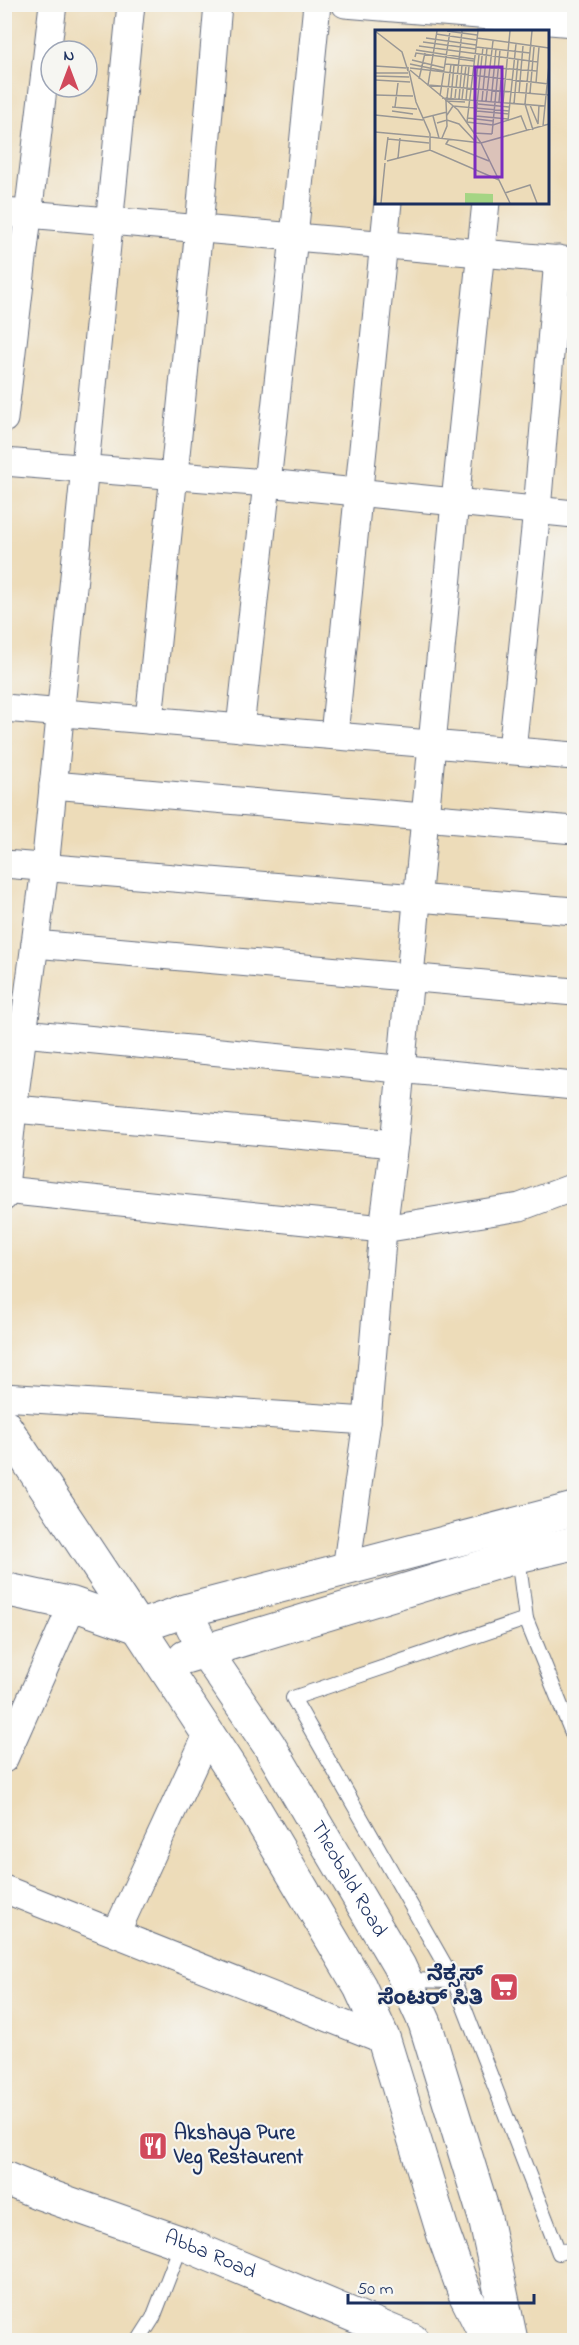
<svg xmlns="http://www.w3.org/2000/svg" width="579" height="2345" font-family="'Indie Flower','Noto Sans Kannada',sans-serif">
	<style>
		.lines { fill: none; stroke-linecap: round; stroke-linejoin: round }
		.service-casing { stroke: #646c7e; stroke-width: 16 }
		.minor-casing { stroke: #646c7e; stroke-width: 29 }
		.tertiary-casing { stroke: #646c7e; stroke-width: 35 }
		.secondary-casing { stroke: #646c7e; stroke-width: 35 }
		.service { stroke: #fff; stroke-width: 14 }
		.minor { stroke: #fff; stroke-width: 27 }
		.tertiary { stroke: #fff; stroke-width: 33 }
		.secondary { stroke: #fff; stroke-width: 33 }
		.labels { text-anchor: middle; dominant-baseline: central; stroke-width: 4.5; stroke-linejoin: round; paint-order: stroke }
		.street-label { font-size: 21px; fill: #1b2f5e; stroke: #f6f6f2 }
		.poi-label { font-size: 21px; font-weight: bold; fill: #1b2f5e; stroke: #f6f6f2; text-anchor: end }
		.inset-road { fill: none; stroke: #999795; stroke-width: 1.5 }
		.view { fill: #7b2cbf; fill-opacity: 0.15; stroke: #7b2cbf; stroke-width: 3 }
		.inset-edge { fill: none; stroke: #1b2f5e; stroke-width: 3 }
	</style>
	<rect width="100%" height="100%" fill="#f6f6f2"/>
	<filter id="ink" filterUnits="userSpaceOnUse"><feTurbulence type="fractalNoise" baseFrequency=".0167" numOctaves="2"/><feDisplacementMap in="SourceGraphic" scale="12" xChannelSelector="R" yChannelSelector="G"/><feConvolveMatrix kernelMatrix="1 2 1 2 8 2 1 2 1" color-interpolation-filters="sRGB"/></filter>
	<filter id="wash" filterUnits="userSpaceOnUse"><feTurbulence type="fractalNoise" baseFrequency=".008" numOctaves="4" result="noise"/><feDisplacementMap in="SourceGraphic" scale="24" xChannelSelector="R" yChannelSelector="G"/><feGaussianBlur stdDeviation="1.35" result="paint"/><feColorMatrix in="noise" values="0 0 0 0 0 0 0 0 0 0 0 0 0 0 0 0 0 1.4 0 .05"/><feComposite in="paint" operator="in"/></filter>
	<g filter="url(#wash)">
		<rect width="100%" height="100%" fill="#eddcb9"/>
	</g>
	<g filter="url(#ink)">
		<g class="lines">
			<g class="service-casing">
				<g id="service">
					<polyline points="518,1556 526,1619 574,1738"/>
					<polyline points="526,1619 293,1698 454,1981 559,2253 574,2248"/>
					<polyline points="406,1980 454,1981"/>
					<polyline points="139,2340 153,2318 182,2243"/>
				</g>
			</g>
			<g class="minor-casing">
				<g id="minor">
					<polyline points="345,4 574,23"/>
					<polyline points="4,212 574,261"/>
					<polyline points="4,419 53,4"/>
					<polyline points="4,462 267,483 574,514"/>
					<polyline points="4,708 574,756"/>
					<polyline points="149,720 199,228 218,4"/>
					<polyline points="240,728 294,237 317,4"/>
					<polyline points="334,735 388,202"/>
					<polyline points="512,750 537,510 558,259"/>
					<polyline points="53,785 574,830"/>
					<polyline points="4,864 574,911"/>
					<polyline points="35,944 574,992"/>
					<polyline points="23,1033 574,1086"/>
					<polyline points="4,1108 394,1144"/>
					<polyline points="4,1190 383,1229 520,1207 574,1187"/>
					<polyline points="4,1197 13,1109 45,868 131,4"/>
					<polyline points="4,1397 367,1421"/>
					<polyline points="346,1570 367,1421 383,1229 394,1144 455,502 486,202"/>
					<polyline points="4,1759 73,1604"/>
					<polyline points="4,1889 384,2040"/>
					<polyline points="116,1933 208,1733"/>
				</g>
			</g>
			<g class="tertiary-casing">
				<polyline id="tertiary" points="4,1425 138,1627"/>
			</g>
			<g class="secondary-casing">
				<g id="secondary">
					<polyline points="4,1589 73,1604 138,1627 185,1611 574,1509"/>
					<path id="s1" d="M 185,1611 L 205,1651 L 269,1745 L 399,1966 L 425,2023 L 485,2218 L 511,2340"/>
					<polyline points="138,1627 231,1769 360,1987 384,2040 443,2233 465,2294 488,2340"/>
					<polyline points="185,1657 518,1556 574,1543"/>
					<path id="s2" d="M 4,2178 L 40,2193 L 182,2243 L 412,2340"/>
				</g>
			</g>
			<use href="#service" class="service"/>
			<use href="#minor" class="minor"/>
			<use href="#tertiary" class="tertiary"/>
			<use href="#secondary" class="secondary"/>
		</g>
	</g>
	<defs>
		<g id="supermarket-square" transform="scale(1.5)"><rect x="-9" y="-9" width="18" height="18" rx="4" fill="#d1495b" stroke="#f6f6f2"/><path d="M-6-5.5h2.5l.6 2H6L4.5 2H-2.5L-4.4-4H-6ZM-1.5 3.2a1.3 1.3 0 1 0 .1 0ZM3 3.2a1.3 1.3 0 1 0 .1 0Z" fill="#fff"/></g>
		<g id="restaurant-square" transform="scale(1.5)"><rect x="-9" y="-9" width="18" height="18" rx="4" fill="#d1495b" stroke="#f6f6f2"/><path d="M-5-6h1v4h1v-4h1v4h1v-4h1v5L-1.5 .5V6h-2V.5L-5-1ZM5-6V6H3V1.5H1.5Q1.5-4 5-6Z" fill="#fff"/></g>
	</defs>
	<g fill-rule="evenodd">
		<use href="#supermarket-square" x="504" y="1987"/>
		<use href="#restaurant-square" x="153" y="2146"/>
	</g>
	<g class="labels">
		<g class="street-label">
			<text stroke="none"><textPath href="#s1" startOffset="314">Theobald Road</textPath></text>
			<text stroke="none"><textPath href="#s2" startOffset="220">Abba Road</textPath></text>
		</g>
		<g class="poi-label">
			<text x="483" y="1975">ನೆಕ್ಸಸ್<tspan x="483" dy="24">ಸೆಂಟರ್ ಸಿತಿ</tspan></text>
			<text x="174" y="2134" text-anchor="start">Akshaya Pure<tspan x="174" dy="24">Veg Restaurent</tspan></text>
		</g>
	</g>
	<g transform="translate(375 30)">
		<rect width="174" height="174" fill="#eddcb9"/>
		<path d="M 90,163 L 118,164 L 118,173 L 90,173 Z" fill="#a5d584"/>
		<path class="inset-road" d="M 0,1 L 27,22 L 33,41 L 33,37M 62,1 L 53,55 L 174,65M 72,1 L 102,5M 103,1 L 92,92 L 118,95 L 146,86 L 152,101M 157,1 L 150,74 L 158,100M 61,4 L 102,10M 51,8 L 101,15M 102,8 L 174,18M 48,12 L 101,19M 44,16 L 163,32M 101,17 L 155,23M 108,17 L 99,103 L 117,104M 41,20 L 99,29M 40,27 L 41,23 L 99,31M 37,30 L 70,38M 35,34 L 69,41M 70,34 L 162,41M 0,36 L 31,38M 35,38 L 174,54M 35,40 L 83,80 L 106,113M 34,41 L 41,72 L 55,104 L 55,120M 0,43 L 0,46 L 34,47M 0,43 L 33,43M 44,49 L 50,23M 0,50 L 35,52M 161,53 L 164,17M 144,63 L 148,16M 155,63 L 159,17M 0,65 L 38,66M 65,66 L 75,1M 67,68 L 170,76M 72,68 L 76,34M 76,68 L 79,35M 80,68 L 87,1M 84,69 L 87,35M 87,69 L 91,36M 91,70 L 94,36M 99,70 L 104,25M 107,71 L 112,18M 111,71 L 118,11M 116,72 L 121,19M 124,72 L 126,50M 128,73 L 135,1M 103,74 L 134,77M 139,74 L 143,30M 155,75 L 163,94 L 164,75M 17,77 L 42,79M 20,77 L 23,53M 17,81 L 38,84M 102,81 L 134,84M 0,85 L 48,90M 72,85 L 78,76 L 134,81M 58,86 L 64,108M 101,86 L 133,89M 48,88 L 72,82M 93,88 L 118,91M 133,91 L 141,14M 62,93 L 72,90 L 84,94 L 100,111M 168,96 L 174,35M 0,102 L 54,107M 117,104 L 125,20M 55,107 L 106,113 L 174,94M 67,108 L 72,96 L 71,71 L 90,72M 13,109 L 54,113M 74,109 L 71,114 L 114,131M 106,113 L 135,173M 23,128 L 25,108M 10,130 L 13,107M 12,131 L 55,120 L 124,150M 130,163 L 155,155 L 162,173M 6,173 L 10,133"/>
		<path class="view" d="M 100,37 L 127,37 L 127,147 L 100,147 Z"/>
		<rect width="174" height="174" class="inset-edge"/>
	</g>
	<rect width="579" height="2345" fill="none" stroke="#f6f6f2" stroke-width="24"/>
	<g transform="translate(69 69)"><circle r="28" fill="#f6f6f2" stroke="#9ea6b7" stroke-width="1.5"/>
	<path d="M0-4.5L10 22L0 15L-10 22Z" fill="#d1495b"/>
	<text y="-9" font-size="16" font-weight="bold" text-anchor="middle" fill="#1b2f5e">N</text>
	</g>
	<path d="M348 2294v9h186v-9" fill="none" stroke="#1b2f5e" stroke-width="3"/>
	<text x="357" y="2294" font-size="18" fill="#1b2f5e" stroke="#f6f6f2" stroke-width="4.5" paint-order="stroke">50 m</text>
</svg>
